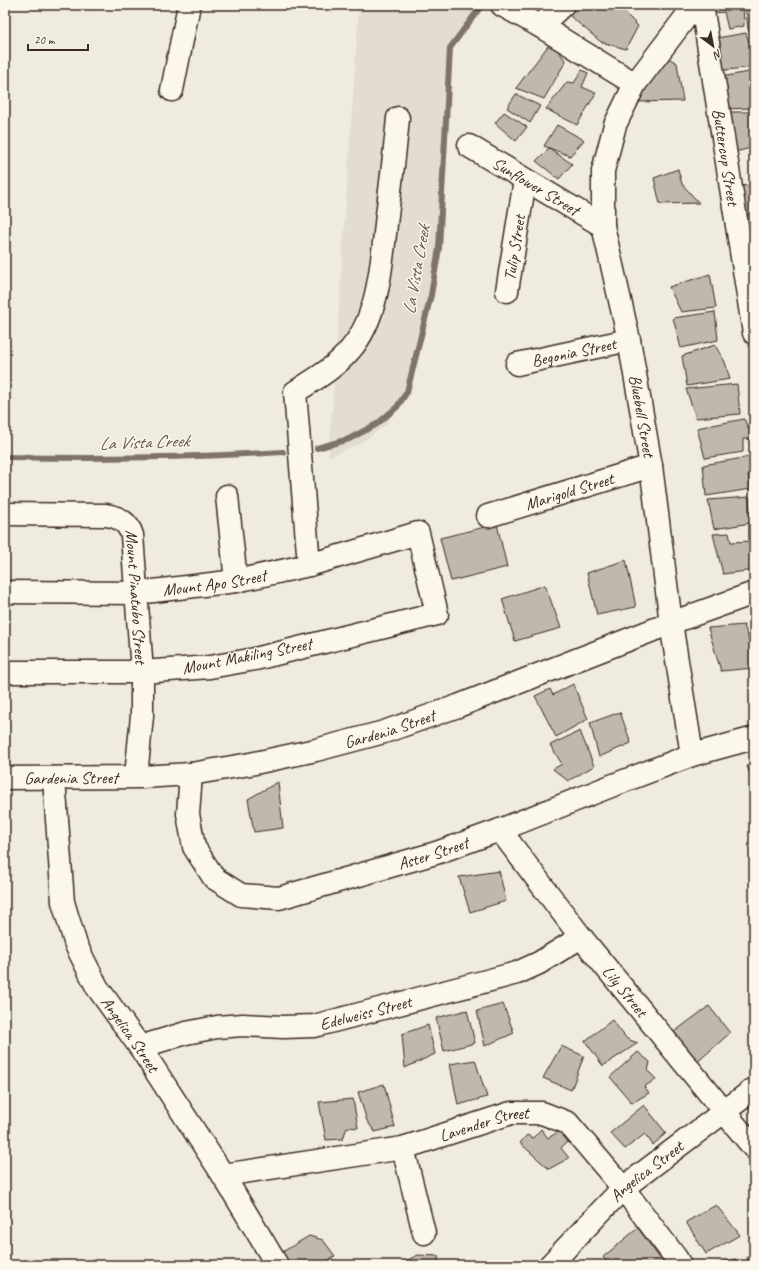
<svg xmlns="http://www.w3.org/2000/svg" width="759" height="1270" font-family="Caveat,sans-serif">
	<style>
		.built { fill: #e2dcd1 }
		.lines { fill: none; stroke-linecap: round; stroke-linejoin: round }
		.stream { stroke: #7f7367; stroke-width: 6 }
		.building { fill: #c0b8ad; stroke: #3b2a1e }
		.minor-casing { stroke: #3b2a1e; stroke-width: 25 }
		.minor { stroke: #fbf7ec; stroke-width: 22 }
		.labels { text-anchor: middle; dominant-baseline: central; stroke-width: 3; stroke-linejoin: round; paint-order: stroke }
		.street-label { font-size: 17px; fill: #3b2a1e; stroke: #fbf7ec }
		.water-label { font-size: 18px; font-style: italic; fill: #635448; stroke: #fbf7ec }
	</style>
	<rect width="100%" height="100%" fill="#f0ebe0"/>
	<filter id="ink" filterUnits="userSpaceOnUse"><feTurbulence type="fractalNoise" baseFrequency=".025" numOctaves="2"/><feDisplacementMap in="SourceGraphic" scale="8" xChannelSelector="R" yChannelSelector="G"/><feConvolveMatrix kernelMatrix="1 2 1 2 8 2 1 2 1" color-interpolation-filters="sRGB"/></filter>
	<g filter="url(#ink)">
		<polygon class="built" points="359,5 482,5 450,48 439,248 431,295 407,392 386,425 359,444 329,457"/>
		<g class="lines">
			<g class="stream">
				<polyline points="317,448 349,439 377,424 397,407 407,392 431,295 439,248 450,48 482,5"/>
				<path d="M 5,457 C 98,459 190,458 283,452"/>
			</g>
		</g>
		<g class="building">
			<polygon points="571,5 617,5 638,26 626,49 601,42 570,16"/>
			<polygon points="706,5 743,5 744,26 728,29 724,12 707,14"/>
			<polygon points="745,5 754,5 754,41 748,29"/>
			<polygon points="746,33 754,58 754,67 717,71 711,39"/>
			<polygon points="551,42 566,61 544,99 516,88"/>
			<polygon points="663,55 677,63 683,101 634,102"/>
			<polygon points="582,70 588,73 582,87 596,93 577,125 546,109 567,82 574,83"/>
			<polygon points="754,71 754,108 722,109 716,78"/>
			<polygon points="516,94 540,106 530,123 507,108"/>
			<polygon points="504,112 527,127 516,141 495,123"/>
			<polygon points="721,112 754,112 754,147 728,154"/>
			<polygon points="557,125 584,140 570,156 544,146"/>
			<polygon points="549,148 572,164 559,179 536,161"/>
			<polygon points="678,169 682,184 699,203 660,204 654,178"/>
			<polygon points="754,185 754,215 743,216 739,186"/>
			<polygon points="754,220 754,251 749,251 741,221"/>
			<polygon points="710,274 716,308 681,312 669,287"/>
			<polygon points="715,312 718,340 681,348 673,318"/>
			<polygon points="715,345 725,362 730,379 687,386 682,356"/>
			<polygon points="737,384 740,414 696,418 686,389"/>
			<polygon points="744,419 754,439 743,439 743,452 705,458 697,428"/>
			<polygon points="749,457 753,475 748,475 751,489 706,496 703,465"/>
			<polygon points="749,497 751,523 714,529 708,500"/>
			<polygon points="497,524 507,567 451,581 440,538"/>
			<polygon points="729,533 731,542 753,541 754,570 723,574 713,534"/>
			<polygon points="626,560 636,607 597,615 587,573"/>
			<polygon points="545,585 561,628 515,641 502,599"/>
			<polygon points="750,624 754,624 754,636"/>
			<polygon points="744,625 754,654 754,668 721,671 708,628"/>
			<polygon points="573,684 588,719 556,737 535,696 550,689 553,695"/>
			<polygon points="620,712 631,743 599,757 590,723"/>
			<polygon points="580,731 594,766 568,781 553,769 562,764 550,745"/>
			<polygon points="754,763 754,786 747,766"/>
			<polygon points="278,782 283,828 254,832 248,799"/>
			<polygon points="499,871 506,901 470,912 459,877"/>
			<polygon points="503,1004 514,1033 485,1046 477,1011"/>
			<polygon points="709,1006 730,1033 694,1065 670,1035"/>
			<polygon points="467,1010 475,1043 444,1051 436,1018"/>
			<polygon points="612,1020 627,1039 638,1043 603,1066 585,1041"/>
			<polygon points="428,1025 435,1054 405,1068 402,1034"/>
			<polygon points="561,1046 584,1056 571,1090 543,1078"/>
			<polygon points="638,1052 650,1062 648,1071 656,1079 644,1087 649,1093 632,1103 610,1077"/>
			<polygon points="475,1060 487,1097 458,1105 450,1064"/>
			<polygon points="384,1084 395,1127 375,1132 367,1121 358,1092"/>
			<polygon points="353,1099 358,1128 347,1127 343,1139 326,1140 319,1102"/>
			<polygon points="644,1105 666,1133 653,1145 645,1134 625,1149 610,1133"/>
			<polygon points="541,1129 548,1138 560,1131 568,1141 561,1148 569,1158 549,1169 520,1143 527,1135 533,1138"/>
			<polygon points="716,1205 740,1235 706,1254 686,1222"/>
			<polygon points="638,1228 664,1264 609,1265 603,1257"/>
			<polygon points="309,1236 323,1240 335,1256 320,1265 286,1265 279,1254"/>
			<polygon points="418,1255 438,1256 439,1265 397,1265"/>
			<polygon points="754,1255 754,1265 748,1265 747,1257"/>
			<polygon points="736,1259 739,1265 708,1265"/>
		</g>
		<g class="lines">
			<g class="minor-casing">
				<g id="minor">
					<polyline points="502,5 540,26 635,84"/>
					<path id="s1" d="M 702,5 L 754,333"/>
					<polyline points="540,26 563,5"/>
					<polyline points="172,90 189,5"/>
					<path id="s2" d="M 469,146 L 603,226"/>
					<path id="s3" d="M 507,291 L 525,180"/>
					<path id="s4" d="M 517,364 L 629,340"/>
					<polyline points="227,496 236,581"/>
					<path id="s5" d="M 5,514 L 106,515 C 119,517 128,522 132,535 L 142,672 L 142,716 L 136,776"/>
					<path id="s6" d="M 488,516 L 651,466"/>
					<path d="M 309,565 L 295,392 C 314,380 335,368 350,350 C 380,316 382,258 387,215 C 391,183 395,151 398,118"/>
					<path id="s7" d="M 5,592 L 137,593 L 236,581 L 309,565 L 418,533 L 437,614 L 255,659 L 210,667 L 142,672 L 5,672"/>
					<polyline points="692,755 671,623 651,466 629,340 603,226 603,171 615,125 635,84 695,5"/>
					<path id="s8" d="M 191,774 L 188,814 L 194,847 L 214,878 L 241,895 L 279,898 L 436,853 L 500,830 L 611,786 L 692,755 L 754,738"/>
					<path id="s9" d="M 5,778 L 142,777 L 191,774 L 250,764 L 316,750 L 384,732 L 458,706 L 671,623 L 754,593"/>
					<path id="s10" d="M 54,778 L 63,902 L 76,945 L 97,987 L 140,1047 L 223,1175 L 277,1265"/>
					<path id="s11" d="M 500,830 L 581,937 L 754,1148"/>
					<path id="s12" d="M 140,1047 L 186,1033 L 217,1027 L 243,1025 L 283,1027 L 314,1026 L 517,973 L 539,963 L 581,937"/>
					<polyline points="403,1148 424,1233"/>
					<path id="s13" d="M 223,1175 L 403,1148 L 511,1113 L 542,1113 L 568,1123 L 623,1188 L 676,1258 L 680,1265"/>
					<path id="s14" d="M 550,1265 L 623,1188 L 754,1089"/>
				</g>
			</g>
			<use href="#minor" class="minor"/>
		</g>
	</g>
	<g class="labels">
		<g class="street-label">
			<text stroke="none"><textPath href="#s1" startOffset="154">Buttercup Street</textPath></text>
			<text stroke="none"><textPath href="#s2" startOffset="78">Sunflower Street</textPath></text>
			<text stroke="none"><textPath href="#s3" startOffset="44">Tulip Street</textPath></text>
			<text stroke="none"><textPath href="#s4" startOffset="58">Begonia Street</textPath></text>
			<text transform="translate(642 416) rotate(80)">Bluebell Street</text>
			<text stroke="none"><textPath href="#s6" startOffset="85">Marigold Street</textPath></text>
			<text stroke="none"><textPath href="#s7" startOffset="210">Mount Apo Street</textPath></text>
			<text stroke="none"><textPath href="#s5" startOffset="198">Mount Pinatubo Street</textPath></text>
			<text transform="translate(247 656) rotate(-11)">Mount Makiling Street</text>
			<text stroke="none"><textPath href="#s9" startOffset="390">Gardenia Street</textPath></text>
			<text stroke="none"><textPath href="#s9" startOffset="66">Gardenia Street</textPath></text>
			<text stroke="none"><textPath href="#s8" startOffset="341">Aster Street</textPath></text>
			<text stroke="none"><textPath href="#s11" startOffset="204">Lily Street</textPath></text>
			<text stroke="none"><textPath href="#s12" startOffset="230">Edelweiss Street</textPath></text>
			<text stroke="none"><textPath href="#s10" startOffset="274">Angelica Street</textPath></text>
			<text stroke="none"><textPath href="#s13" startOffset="267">Lavender Street</textPath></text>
			<text stroke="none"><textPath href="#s14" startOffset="135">Angelica Street</textPath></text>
		</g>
		<g class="water-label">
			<text transform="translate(416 270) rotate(-80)">La Vista Creek</text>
			<text transform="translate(144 442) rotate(-2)">La Vista Creek</text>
		</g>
	</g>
	<rect width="759" height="1270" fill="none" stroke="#fbf7ec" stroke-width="20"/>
	<rect x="10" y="10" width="739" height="1250" fill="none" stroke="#3b2a1e" stroke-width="1.5" filter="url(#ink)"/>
	<g transform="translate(713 46) rotate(148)" stroke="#fbf7ec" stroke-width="3" paint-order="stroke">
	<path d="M0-3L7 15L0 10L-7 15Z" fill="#3b2a1e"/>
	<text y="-6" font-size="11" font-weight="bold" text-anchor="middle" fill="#3b2a1e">N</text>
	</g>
	<path d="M28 44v6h60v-6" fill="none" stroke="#3b2a1e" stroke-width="2"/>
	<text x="34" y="44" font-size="12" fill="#3b2a1e" stroke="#fbf7ec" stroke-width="3" paint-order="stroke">20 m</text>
</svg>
